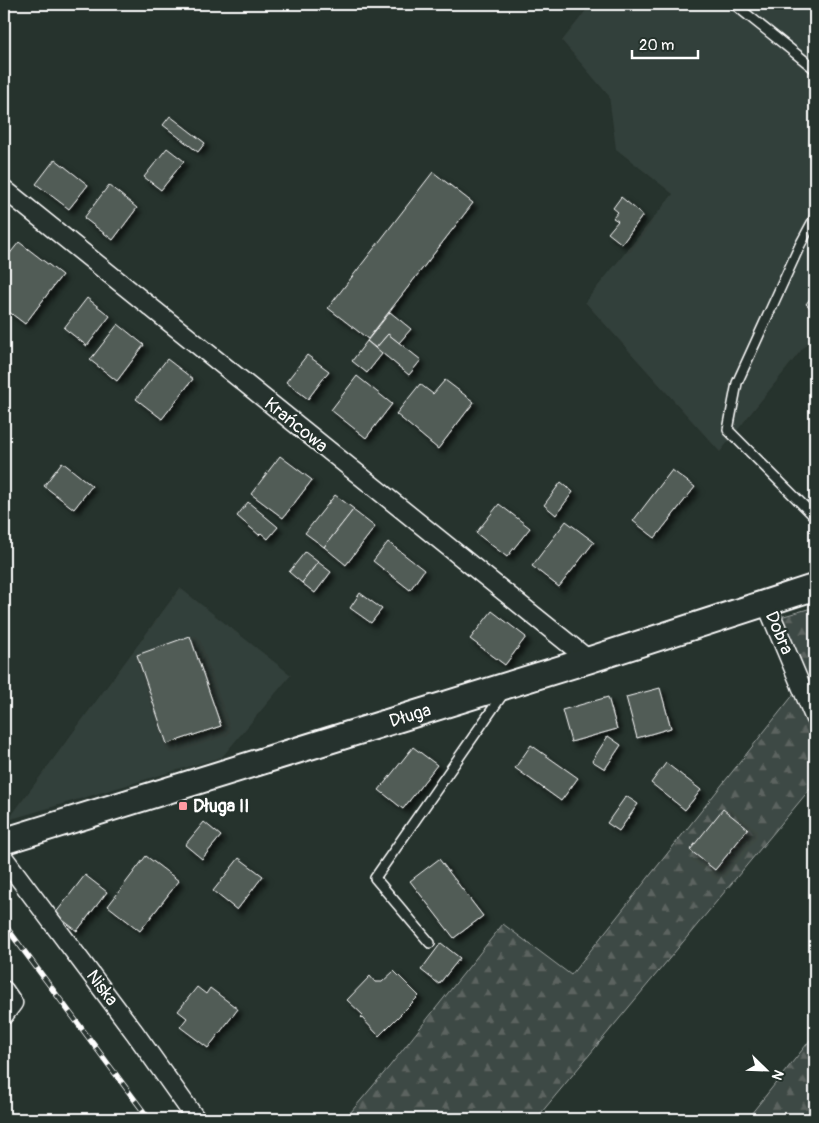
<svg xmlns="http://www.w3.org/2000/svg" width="819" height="1123" font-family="Pangolin,sans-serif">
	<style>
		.built { fill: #333f3a }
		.forest { fill: url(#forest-firs); stroke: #9ea4a2 }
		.building { fill: #515c57; stroke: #fff; filter: url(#shadow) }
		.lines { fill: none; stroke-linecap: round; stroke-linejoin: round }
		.lane-casing { stroke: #fff; stroke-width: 12 }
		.street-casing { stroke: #fff; stroke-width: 21 }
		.secondary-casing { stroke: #fff; stroke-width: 29 }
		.lane { stroke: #26332d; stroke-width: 9 }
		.street { stroke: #26332d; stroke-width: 18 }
		.secondary { stroke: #26332d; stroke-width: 25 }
		.rail-casing { stroke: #fff; stroke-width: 5.5 }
		.rail { stroke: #26332d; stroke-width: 4; stroke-dasharray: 11; stroke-linecap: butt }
		.poi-dot { fill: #ff9aa2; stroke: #26332d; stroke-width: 2 }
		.labels { text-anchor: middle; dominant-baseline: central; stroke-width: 4.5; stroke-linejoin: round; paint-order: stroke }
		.street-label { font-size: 18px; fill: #fff; stroke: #26332d }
		.poi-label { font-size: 18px; font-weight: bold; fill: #fff; stroke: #26332d; text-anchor: start }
	</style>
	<defs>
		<pattern id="forest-firs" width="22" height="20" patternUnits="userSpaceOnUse" patternTransform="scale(1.25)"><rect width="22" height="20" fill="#3e4944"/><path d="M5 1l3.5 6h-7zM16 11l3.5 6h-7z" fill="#5b6460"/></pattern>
		<filter id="shadow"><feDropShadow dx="4.5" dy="4.5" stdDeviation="2.5" flood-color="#0009"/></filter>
	</defs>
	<rect width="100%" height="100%" fill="#26332d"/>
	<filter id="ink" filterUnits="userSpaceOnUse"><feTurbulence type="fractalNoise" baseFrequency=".02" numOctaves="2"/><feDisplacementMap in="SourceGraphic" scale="10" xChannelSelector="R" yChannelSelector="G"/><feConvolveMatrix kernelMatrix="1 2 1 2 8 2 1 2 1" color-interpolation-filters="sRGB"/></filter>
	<g filter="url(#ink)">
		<g class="built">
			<polygon points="591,4 815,4 815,333 720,452 585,302 673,194 616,149 609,96 562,41"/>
			<polygon points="180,588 291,675 222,757 8,820"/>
		</g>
		<g class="forest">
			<polygon points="815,607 815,783 536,1119 345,1119 389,1067 503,924 571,975 794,694 777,618"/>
			<polygon points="815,1034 815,1119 747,1119"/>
		</g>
		<g class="building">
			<polygon points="170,116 205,143 198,152 163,125"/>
			<polygon points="167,148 184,161 161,190 144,177"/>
			<polygon points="55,159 88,185 69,209 36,184"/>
			<polygon points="433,172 473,203 368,339 328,308"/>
			<polygon points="109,185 137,208 113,240 84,218"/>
			<polygon points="621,197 643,215 622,244 608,233 618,221 613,218 618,212 613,208"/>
			<polygon points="19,242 62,275 25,324 4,308 4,261"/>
			<polygon points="815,292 815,312 806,304"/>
			<polygon points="87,298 110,316 87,346 64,328"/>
			<polygon points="390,312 411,329 399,343 388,334 376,348 367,341"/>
			<polygon points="118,324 144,345 117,381 90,360"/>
			<polygon points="388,334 421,360 409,375 376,348"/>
			<polygon points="367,341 382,354 367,373 352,361"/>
			<polygon points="307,355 329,371 308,399 286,382"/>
			<polygon points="167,359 193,379 162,419 136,399"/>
			<polygon points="357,376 392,404 366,438 331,410"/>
			<polygon points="445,380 474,402 438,449 396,414 420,384 433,394"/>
			<polygon points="280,456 312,480 283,518 251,494"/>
			<polygon points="62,462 92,486 74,509 44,486"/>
			<polygon points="672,470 695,487 655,538 633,521"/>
			<polygon points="561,482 573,492 556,515 544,505"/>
			<polygon points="335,495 354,509 324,547 305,533"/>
			<polygon points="248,502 278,527 268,539 261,533 259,535 237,516"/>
			<polygon points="499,504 530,528 507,557 476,533"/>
			<polygon points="353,510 375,527 346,565 324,547"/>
			<polygon points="566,521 594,542 559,587 532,566"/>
			<polygon points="388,542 424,570 410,590 373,561"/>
			<polygon points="305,552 318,562 302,583 289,572"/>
			<polygon points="318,562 331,572 315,593 302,583"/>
			<polygon points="360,593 382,609 371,623 350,608"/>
			<polygon points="492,611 526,637 505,665 470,639"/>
			<polygon points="190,636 221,726 167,744 137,655"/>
			<polygon points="660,688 671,728 637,738 626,697"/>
			<polygon points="608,697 617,729 571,742 562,710"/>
			<polygon points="608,736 621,745 605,769 592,761"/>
			<polygon points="531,745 578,778 561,801 515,768"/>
			<polygon points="413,747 437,765 403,809 379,790"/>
			<polygon points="666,763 701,790 685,810 651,783"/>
			<polygon points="626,796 638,804 619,831 607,823"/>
			<polygon points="723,809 748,829 715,870 690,850"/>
			<polygon points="204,822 221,836 202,859 185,845"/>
			<polygon points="146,856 179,881 140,931 108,906"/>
			<polygon points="239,858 263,876 237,910 213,891"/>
			<polygon points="439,859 483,916 454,938 410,881"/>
			<polygon points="85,875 107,892 77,931 55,914"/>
			<polygon points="441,943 460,958 439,984 421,970"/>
			<polygon points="394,971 419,996 379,1036 361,1017 363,1015 347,1000 370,976 375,982 382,982"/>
			<polygon points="197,987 206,994 210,988 238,1009 208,1048 180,1027 187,1018 178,1011"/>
		</g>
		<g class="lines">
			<g class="lane-casing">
				<g id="lane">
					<polyline points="734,4 815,69"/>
					<polyline points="815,217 800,245 737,383 728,430 815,517"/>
					<polyline points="430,943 375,878 503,694"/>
				</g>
			</g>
			<g class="street-casing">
				<g id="street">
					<polyline points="4,189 589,660"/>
					<polyline points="766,603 815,719"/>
					<polyline points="4,858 135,1033 196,1119"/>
					<polyline points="4,990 13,1003 4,1015"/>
				</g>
			</g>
			<g class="secondary-casing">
				<g id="secondary">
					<path id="s1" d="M 4,841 L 589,660 L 815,587"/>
				</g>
			</g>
			<use href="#lane" class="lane"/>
			<use href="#street" class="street"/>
			<use href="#secondary" class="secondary"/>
			<g class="rail-casing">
				<polyline id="rail" points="4,924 149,1119"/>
			</g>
			<use href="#rail" class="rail"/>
		</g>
	</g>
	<rect class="poi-dot" x="178" y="801" width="10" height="10" rx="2.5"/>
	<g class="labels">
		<g class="street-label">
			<text transform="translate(296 425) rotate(39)">Krańcowa</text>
			<text transform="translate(779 633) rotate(67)">Dobra</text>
			<text stroke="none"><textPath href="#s1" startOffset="425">Długa</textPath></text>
			<text transform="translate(102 988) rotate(53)">Niska</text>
		</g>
		<g class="poi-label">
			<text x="193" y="806">Długa II</text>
		</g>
	</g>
	<rect width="819" height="1123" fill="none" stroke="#26332d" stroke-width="20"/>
	<rect x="10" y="10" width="799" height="1103" fill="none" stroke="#fff" stroke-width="2" filter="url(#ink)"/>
	<g transform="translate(766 1070) rotate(113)" stroke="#26332d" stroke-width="4" paint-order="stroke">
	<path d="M0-4L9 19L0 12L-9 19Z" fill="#ffffff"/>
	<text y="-8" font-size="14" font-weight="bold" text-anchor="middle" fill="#ffffff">N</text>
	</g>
	<path d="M632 50v8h66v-8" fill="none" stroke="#ffffff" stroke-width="2.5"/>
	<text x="639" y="50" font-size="15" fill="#ffffff" stroke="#26332d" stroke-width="4" paint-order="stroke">20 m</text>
</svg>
